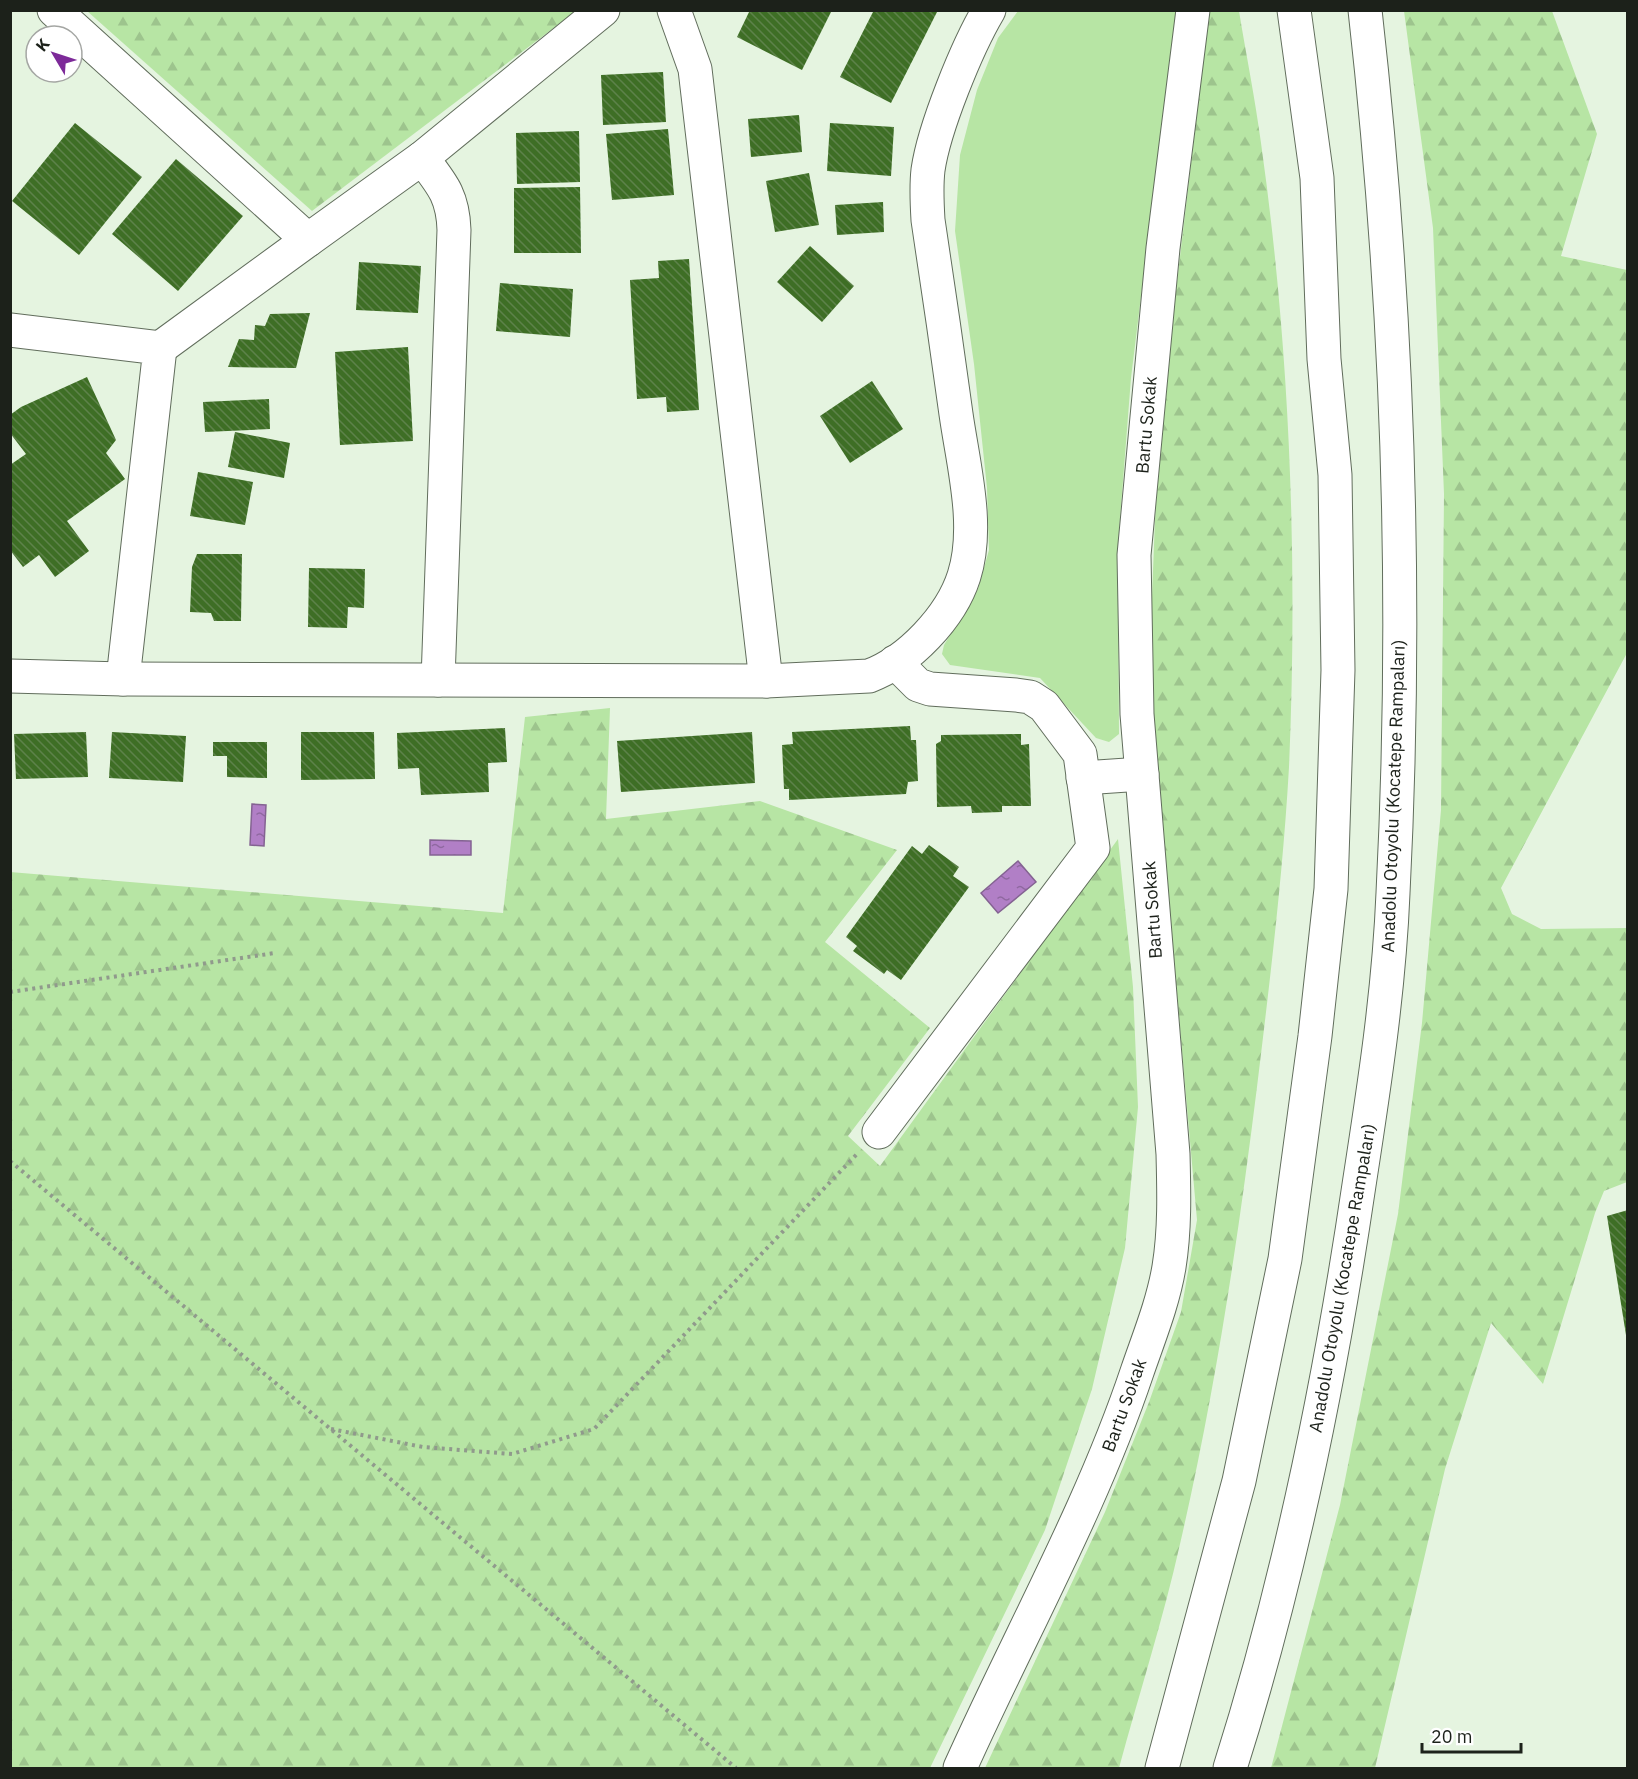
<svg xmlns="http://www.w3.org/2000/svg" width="1638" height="1779" font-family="'IBM Plex Sans',sans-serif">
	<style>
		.grass { fill: #b7e5a4 }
		.forest { fill: url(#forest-firs) }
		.water { fill: url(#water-ripples); stroke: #846392; stroke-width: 1.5 }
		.building { fill: url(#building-back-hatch) }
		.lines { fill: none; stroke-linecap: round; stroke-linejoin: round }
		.minor-casing { stroke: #616d5c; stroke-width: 35 }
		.highway-casing { stroke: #616d5c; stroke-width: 35 }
		.path { stroke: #909a8c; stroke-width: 4; stroke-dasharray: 3 4.5; stroke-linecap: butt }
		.minor { stroke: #fff; stroke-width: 33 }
		.highway { stroke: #fff; stroke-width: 33 }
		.labels { text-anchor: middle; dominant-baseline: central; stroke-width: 6; stroke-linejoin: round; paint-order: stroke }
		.street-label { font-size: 18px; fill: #1c211a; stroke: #fff }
	</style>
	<defs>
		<pattern id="forest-firs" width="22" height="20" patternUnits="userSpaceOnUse" patternTransform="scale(1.5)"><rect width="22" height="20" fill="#b7e5a4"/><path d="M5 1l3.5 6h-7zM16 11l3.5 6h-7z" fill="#9dc48d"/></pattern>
		<pattern id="water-ripples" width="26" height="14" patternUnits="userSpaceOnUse" patternTransform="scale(1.5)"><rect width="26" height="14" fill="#b17fc6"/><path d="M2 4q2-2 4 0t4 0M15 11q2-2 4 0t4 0" fill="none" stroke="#8f68a0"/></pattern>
		<pattern id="building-back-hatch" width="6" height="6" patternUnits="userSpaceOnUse" patternTransform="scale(1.5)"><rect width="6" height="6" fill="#3e6e25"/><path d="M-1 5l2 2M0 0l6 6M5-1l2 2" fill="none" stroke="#5d824a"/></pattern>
	</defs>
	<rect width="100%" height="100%" fill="#e5f4e0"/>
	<polygon class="grass" points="1018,11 1176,11 1131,378 1118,545 1119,734 1109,742 1096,738 1040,678 950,665 942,654 944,645 978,589 989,550 987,488 974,364 955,231 960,155 977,90 998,38"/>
	<g class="forest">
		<polygon points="87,11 576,11 312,211"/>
		<path d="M 1209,11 L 1239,11 C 1246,54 1255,98 1261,143 C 1290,348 1298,560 1289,767 C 1283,873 1270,980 1257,1087 C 1238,1240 1215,1393 1180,1544 C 1163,1620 1139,1694 1119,1768 L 985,1768 L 1105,1512 L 1149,1402 L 1181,1312 L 1197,1220 L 1158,780 L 1150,649 L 1155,519 L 1163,401 Z"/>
		<polygon points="1404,11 1552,11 1597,134 1561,256 1627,270 1627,653 1501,888 1512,914 1541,929 1627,928 1627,1182 1604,1191 1595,1213 1543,1384 1491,1323 1445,1469 1375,1768 1271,1768 1340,1505 1398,1214 1422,1023 1441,810 1444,494 1433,228"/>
		<polygon points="610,708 606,819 760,801 897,850 825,942 930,1028 848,1136 880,1166 1118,839 1133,987 1138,1107 1125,1248 1092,1389 1045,1530 930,1768 11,1768 10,872 503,913 525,717"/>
	</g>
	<g class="water">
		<polygon points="252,804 266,805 264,846 250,845"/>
		<polygon points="430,840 471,841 471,855 430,855"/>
		<polygon points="1018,861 1036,882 998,913 981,893"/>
	</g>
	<g class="building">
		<polygon points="750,10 832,10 802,70 737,37"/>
		<polygon points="874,10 938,10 891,103 840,77"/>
		<polygon points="663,72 666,122 603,125 601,75"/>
		<polygon points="799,115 802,152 751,157 748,119"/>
		<polygon points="75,123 142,177 79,255 12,201"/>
		<polygon points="830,123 894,127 891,176 827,171"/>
		<polygon points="668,129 674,195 612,200 606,134"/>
		<polygon points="579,131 580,182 517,184 516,133"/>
		<polygon points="176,159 243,216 178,291 112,234"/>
		<polygon points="809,173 819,225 775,232 766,181"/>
		<polygon points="580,187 581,253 514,253 514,188"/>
		<polygon points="883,202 884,232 837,235 835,205"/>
		<polygon points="810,246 854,286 822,322 777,282"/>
		<polygon points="689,259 699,410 667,412 666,397 637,399 630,280 659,278 658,261"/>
		<polygon points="359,262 421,266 418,313 356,310"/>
		<polygon points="500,283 573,289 570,337 496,331"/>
		<polygon points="310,313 296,368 228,367 239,339 254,340 255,325 265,326 270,314"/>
		<polygon points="408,347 413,441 340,445 335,352"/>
		<polygon points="87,377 116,440 106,453 125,479 67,521 89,551 55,577 39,555 23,567 10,550 10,465 26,454 10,433 10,415 21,407"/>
		<polygon points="872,381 903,429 850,463 820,416"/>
		<polygon points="269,399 270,429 205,432 203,402"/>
		<polygon points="235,432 290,443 284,478 228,467"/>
		<polygon points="198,472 253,482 245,525 190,516"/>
		<polygon points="197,554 242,554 241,621 214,621 211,613 190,612 192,567"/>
		<polygon points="309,568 365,569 364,608 348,607 347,628 308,627"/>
		<polygon points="910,726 911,740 916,740 918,781 908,782 906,794 789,800 789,789 784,789 782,745 793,744 792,732"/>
		<polygon points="505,728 507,762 488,763 489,792 421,795 419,768 398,769 397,733"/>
		<polygon points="86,732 88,777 16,779 14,734"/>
		<polygon points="112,732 186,736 183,782 109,778"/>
		<polygon points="301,732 374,732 375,779 301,780"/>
		<polygon points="752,732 755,783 621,792 617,741"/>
		<polygon points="1021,734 1021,745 1029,744 1031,806 1002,806 1002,812 972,813 971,806 937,807 936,744 941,741 941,735"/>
		<polygon points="213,742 267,742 267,778 227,777 227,756 213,756"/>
		<polygon points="929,845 959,867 953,876 969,887 901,980 887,970 884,974 853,951 857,946 846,937 912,846 922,854"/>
		<polygon points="1628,1210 1628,1335 1626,1335 1607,1216"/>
	</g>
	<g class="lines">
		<g class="minor-casing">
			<g id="minor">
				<path d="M 54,10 L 308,240 L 422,158 C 442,184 453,196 454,230 L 438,680"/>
				<polyline points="674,10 695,69 766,681"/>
				<polyline points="422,158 603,10"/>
				<polyline points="10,330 160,348 123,679 10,676"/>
				<polyline points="160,348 308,240"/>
				<path d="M 123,679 L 766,681 L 869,676 C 909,661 951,617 964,576 C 980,526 963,464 956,414 C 947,349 938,285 928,220 C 927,203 926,187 928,170 C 934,128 967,47 989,10"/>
				<polyline points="1083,778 1142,774"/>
				<polyline points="879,1132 1093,848 1080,754 1044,706 1030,697 1016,695 930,689 918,685 895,662"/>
				<path d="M 960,1768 C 1019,1636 1091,1509 1137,1372 C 1149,1337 1163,1303 1169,1267 C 1175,1230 1174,1192 1173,1154 L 1137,714 L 1134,555 L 1163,248 L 1193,10"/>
			</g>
		</g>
		<g class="highway-casing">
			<g id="highway">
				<polyline points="1162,1768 1239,1481 1285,1259 1315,1036 1331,889 1338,670 1335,475 1324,359 1317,178 1294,10"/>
				<path d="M 1230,1768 C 1290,1579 1330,1382 1359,1185 C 1374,1088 1389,991 1393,893 C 1408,598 1398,303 1365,10"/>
			</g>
		</g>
		<g class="path">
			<polyline points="10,992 275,953"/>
			<polyline points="10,1161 736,1768"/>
			<polyline points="331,1429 423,1447 512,1454 594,1429 857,1154"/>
		</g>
		<use href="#minor" class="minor"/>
		<use href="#highway" class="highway"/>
	</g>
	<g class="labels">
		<g class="street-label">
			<text transform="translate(1146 425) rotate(-85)">Bartu Sokak</text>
			<text transform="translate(1393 796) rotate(-88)">Anadolu Otoyolu (Kocatepe Rampaları)</text>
			<text transform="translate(1152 910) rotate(-94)">Bartu Sokak</text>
			<text transform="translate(1342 1278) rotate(-80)">Anadolu Otoyolu (Kocatepe Rampaları)</text>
			<text transform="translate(1124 1405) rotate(-70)">Bartu Sokak</text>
		</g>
	</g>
	<rect width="1638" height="1779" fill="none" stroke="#1c211a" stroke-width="24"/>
	<g transform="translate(54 54) rotate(309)"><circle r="28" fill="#ffffff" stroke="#a4a6a3" stroke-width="1.5"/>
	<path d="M0-4.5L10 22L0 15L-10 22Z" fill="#7d2a99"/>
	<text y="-9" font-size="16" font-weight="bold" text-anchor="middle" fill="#1c211a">K</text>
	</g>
	<path d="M1422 1743v9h99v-9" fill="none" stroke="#1c211a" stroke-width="3"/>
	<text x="1431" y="1743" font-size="18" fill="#1c211a" stroke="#ffffff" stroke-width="4.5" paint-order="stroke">20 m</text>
</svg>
